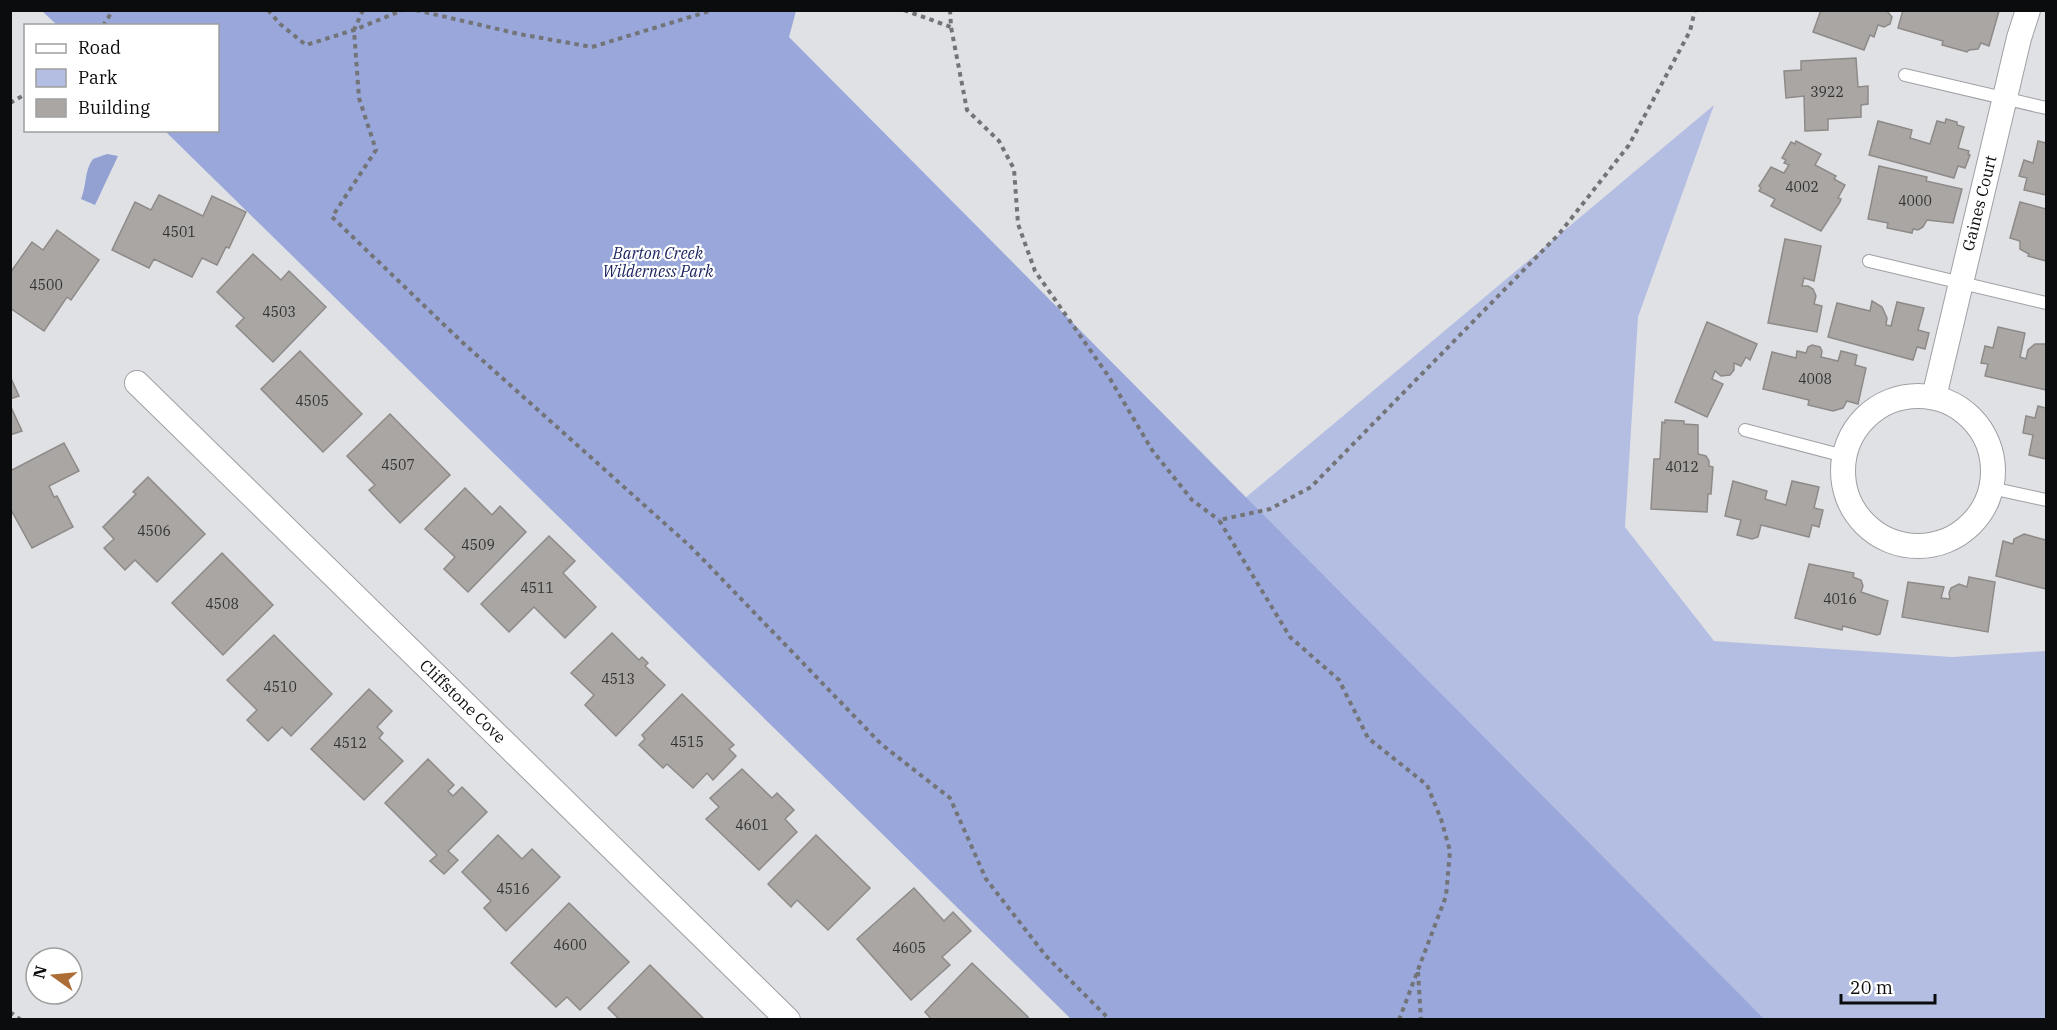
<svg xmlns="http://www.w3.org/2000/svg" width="2057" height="1030" font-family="'IBM Plex Serif',serif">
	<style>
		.green { fill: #b4bee2 }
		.forest { fill: #99a7da }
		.water { fill: #92a0d2 }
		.building { fill: #a9a6a3; stroke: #8e8a88; stroke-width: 1.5 }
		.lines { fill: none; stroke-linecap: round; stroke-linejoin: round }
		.service-casing { stroke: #9fa0a4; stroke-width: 14 }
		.minor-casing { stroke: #9fa0a4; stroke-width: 26 }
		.path { stroke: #737477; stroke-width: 4; stroke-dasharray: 4.5 4.5; stroke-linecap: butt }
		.service { stroke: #fff; stroke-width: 12 }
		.minor { stroke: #fff; stroke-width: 24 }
		.labels { text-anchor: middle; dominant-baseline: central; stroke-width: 4.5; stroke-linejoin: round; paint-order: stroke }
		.number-label { font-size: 14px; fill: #323232 }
		.street-label { font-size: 16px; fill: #0b0c0d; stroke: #fff }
		.park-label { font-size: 16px; font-style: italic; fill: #1d2662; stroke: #fff }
	</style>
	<rect width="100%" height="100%" fill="#e0e1e5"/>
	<polygon class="green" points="1714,105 1638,317 1625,527 1714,641 1952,657 2046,651 2046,1019 1071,1019 1219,520"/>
	<polygon class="forest" points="42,11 796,11 789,37 1764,1019 1071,1019 165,131 218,130 218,26 57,25"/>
	<path class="water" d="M 107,154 L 118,156 L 95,205 L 81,199 C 87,185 84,171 93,159 Z"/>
	<g class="building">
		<polygon points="1821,10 1886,10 1892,17 1890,24 1884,27 1878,25 1874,37 1870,35 1864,50 1813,32"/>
		<polygon points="1903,10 1996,10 1999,11 1989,46 1981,43 1978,49 1969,50 1967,52 1942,45 1943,41 1898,28"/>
		<polygon points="1856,58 1858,87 1868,86 1868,104 1861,105 1861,117 1828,119 1828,130 1805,131 1804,96 1786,98 1784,71 1801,70 1801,61"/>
		<polygon points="1946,119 1957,122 1957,125 1964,127 1958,148 1969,151 1968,154 1970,155 1965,168 1958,166 1954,178 1869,155 1878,121 1912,130 1910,138 1930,144 1937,121 1945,123"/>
		<polygon points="1796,141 1821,154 1815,165 1836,176 1834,179 1845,185 1838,198 1841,199 1840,202 1821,231 1771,206 1775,199 1759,191 1761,188 1759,186 1771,167 1784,173 1789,165 1784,163 1786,160 1782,158 1791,142 1795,144"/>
		<polygon points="2038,141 2046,143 2046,195 2024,190 2027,178 2019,176 2024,160 2033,163"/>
		<polygon points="1879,166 1927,177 1926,181 1962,189 1953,223 1927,220 1923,227 1918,230 1913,229 1912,233 1887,228 1888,223 1868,219"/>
		<polygon points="159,195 203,216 212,196 246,212 229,248 226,247 217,265 202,258 192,277 154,259 149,268 112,250 135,202 151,210"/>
		<polygon points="2020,202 2046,209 2046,261 2028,256 2029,254 2020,249 2020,241 2010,238"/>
		<polygon points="57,230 99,260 71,300 67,297 44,331 10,308 10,273 32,242 43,250"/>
		<polygon points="1785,239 1821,246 1814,281 1804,278 1802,286 1808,286 1813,289 1816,296 1814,304 1822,306 1817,332 1768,323"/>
		<polygon points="253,254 281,280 289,271 326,307 273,362 236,326 244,318 217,292"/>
		<polygon points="1872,301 1882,307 1887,318 1886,325 1891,326 1897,302 1924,308 1918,330 1929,333 1925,349 1917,347 1913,360 1828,337 1837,303 1870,311"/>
		<polygon points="1707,322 1757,344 1750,360 1746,357 1741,366 1734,363 1734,370 1730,375 1721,376 1715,371 1712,379 1723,384 1707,417 1675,402"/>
		<polygon points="1998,327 2025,333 2020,357 2026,359 2028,350 2035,344 2046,344 2046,390 1985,376 1988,364 1981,363 1985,346 1993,348"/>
		<polygon points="1812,345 1820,347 1822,351 1821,357 1838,361 1841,351 1857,355 1855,365 1866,368 1858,404 1847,401 1843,408 1833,411 1808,405 1809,400 1763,389 1772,352 1796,358 1797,351 1806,353 1808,347"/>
		<polygon points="300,351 362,414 323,452 261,389"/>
		<polygon points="10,376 19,396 10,399"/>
		<polygon points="10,405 22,431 10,435"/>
		<polygon points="2038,406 2046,408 2046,459 2029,455 2033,435 2023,433 2026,416 2035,418"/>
		<polygon points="390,414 450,475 400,523 369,490 375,485 347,456"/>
		<polygon points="1665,420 1684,421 1684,424 1698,425 1698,454 1706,456 1709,461 1709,466 1713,467 1711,494 1708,494 1707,512 1651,509 1654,459 1660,459 1662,422 1665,423"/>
		<polygon points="64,443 79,471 49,486 54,497 57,496 73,527 32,548 10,508 10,471"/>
		<polygon points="148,477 205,534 157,582 135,560 125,570 104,548 114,539 103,527 136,494 133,492"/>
		<polygon points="1733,481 1767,491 1765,499 1786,505 1792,481 1819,487 1814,508 1823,510 1819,527 1812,525 1809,537 1761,525 1758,537 1752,539 1737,535 1741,520 1725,516"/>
		<polygon points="465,488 492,515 500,506 526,532 468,592 444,569 455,557 425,529"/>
		<polygon points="2024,534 2046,540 2046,589 1996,576 2003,541 2013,544 2014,539"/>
		<polygon points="549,536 575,561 563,573 596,607 565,638 534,607 509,632 481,604"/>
		<polygon points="222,553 273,605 223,655 172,603"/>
		<polygon points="1809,564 1854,573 1853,577 1861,580 1863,586 1861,592 1888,601 1880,634 1877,635 1843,626 1842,630 1795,618"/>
		<polygon points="1969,577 1995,582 1988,632 1902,617 1908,582 1944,587 1941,598 1950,599 1949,593 1951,588 1959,584 1967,587"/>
		<polygon points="612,633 639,660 642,657 648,663 645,666 665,685 616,736 585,705 594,695 571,673"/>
		<polygon points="274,635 332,694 291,736 282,727 268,741 247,720 257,710 227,680"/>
		<polygon points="369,689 392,711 377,727 383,733 379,738 403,761 364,800 311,749"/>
		<polygon points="682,694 734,745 729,749 736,756 713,780 707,773 693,788 667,764 663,768 639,745 645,739 642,735"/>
		<polygon points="428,759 454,785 448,791 453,796 462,787 487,812 448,851 458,860 444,874 430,861 437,855 385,803"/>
		<polygon points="742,769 772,798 777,793 794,810 785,819 797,832 759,870 706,819 719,807 710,798"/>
		<polygon points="498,835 522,859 532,849 560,877 506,931 484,908 491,901 462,872"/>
		<polygon points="816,835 870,888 828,930 797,900 791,907 768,884"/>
		<polygon points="914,888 944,921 953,912 971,931 942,957 950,965 911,1000 857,939"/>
		<polygon points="569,903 629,962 580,1010 567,997 556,1007 511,963"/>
		<polygon points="972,963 1027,1016 1030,1020 932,1020 925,1012"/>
		<polygon points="650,965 705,1020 620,1020 608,1008"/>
	</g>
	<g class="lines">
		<g class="service-casing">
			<g id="service">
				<polyline points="1905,75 2046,108"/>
				<polyline points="1869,261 2046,303"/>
				<polyline points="1745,430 1844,456"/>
				<polyline points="1991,488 2046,500"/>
			</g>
		</g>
		<g class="minor-casing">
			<g id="minor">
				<polyline points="137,383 788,1020"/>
				<circle cx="1918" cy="471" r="75"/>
				<polyline points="1934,397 2019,38 2028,10"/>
			</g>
		</g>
		<g class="path">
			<polyline points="268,10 280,24 306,45 354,30 403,10"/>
			<polyline points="363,10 354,30 359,98 376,150 332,217 463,343 691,547 881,744 950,798 986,879 1046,956 1110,1020"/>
			<polyline points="416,10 519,34 592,47 713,10"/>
			<polyline points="904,10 951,27"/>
			<polyline points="950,10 951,27 967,110 999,141 1014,169 1018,224 1035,271 1109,377 1152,450 1192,500 1219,520"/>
			<polyline points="103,26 113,10"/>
			<polyline points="10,103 26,94"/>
			<polyline points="1418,972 1421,1020"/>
			<polyline points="10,1012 21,1020"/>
			<polyline points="1399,1020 1446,896 1450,851 1441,819 1427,785 1368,738 1339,680 1290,637 1219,520 1270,509 1311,487 1559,234 1629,145 1690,31 1695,10"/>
		</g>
		<use href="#service" class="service"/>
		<use href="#minor" class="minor"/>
	</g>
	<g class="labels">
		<g class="number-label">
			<text x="1827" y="92">3922</text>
			<text x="1802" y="187">4002</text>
			<text x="1915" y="201">4000</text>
			<text x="179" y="232">4501</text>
			<text x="46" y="285">4500</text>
			<text x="279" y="312">4503</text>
			<text x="1815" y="379">4008</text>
			<text x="312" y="401">4505</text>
			<text x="398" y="465">4507</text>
			<text x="1682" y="467">4012</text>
			<text x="154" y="531">4506</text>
			<text x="478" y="545">4509</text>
			<text x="537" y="588">4511</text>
			<text x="1840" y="599">4016</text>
			<text x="222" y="604">4508</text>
			<text x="618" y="679">4513</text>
			<text x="280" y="687">4510</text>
			<text x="687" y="742">4515</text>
			<text x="350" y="743">4512</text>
			<text x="752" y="825">4601</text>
			<text x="513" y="889">4516</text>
			<text x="570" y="945">4600</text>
			<text x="909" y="948">4605</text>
		</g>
		<g class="street-label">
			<text transform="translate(1979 203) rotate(-76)">Gaines Court</text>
			<text transform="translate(463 701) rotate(44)">Cliffstone Cove</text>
		</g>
		<g class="park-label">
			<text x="658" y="253">Barton Creek<tspan x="658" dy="18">Wilderness Park</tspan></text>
		</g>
	</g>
	<rect width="2057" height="1030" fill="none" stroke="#0b0c0d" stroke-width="24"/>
	<rect x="24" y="24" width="195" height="108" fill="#ffffff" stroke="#9d9e9e" stroke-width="1.5"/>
	<rect x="36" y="44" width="30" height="9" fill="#ffffff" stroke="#9d9e9e" stroke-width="1.5"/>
	<text x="78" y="54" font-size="18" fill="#0b0c0d">Road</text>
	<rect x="36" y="69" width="30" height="18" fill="#b4bee2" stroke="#9d9e9e" stroke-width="1.5"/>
	<text x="78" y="84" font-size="18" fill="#0b0c0d">Park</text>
	<rect x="36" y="99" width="30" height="18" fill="#a9a6a3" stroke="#9d9e9e" stroke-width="1.5"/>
	<text x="78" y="114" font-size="18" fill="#0b0c0d">Building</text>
	<g transform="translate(54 976) rotate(285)"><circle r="28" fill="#ffffff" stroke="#9d9e9e" stroke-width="1.5"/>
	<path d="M0-4.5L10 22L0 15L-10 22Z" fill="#ad6d36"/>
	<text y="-9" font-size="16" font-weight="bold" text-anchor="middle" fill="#0b0c0d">N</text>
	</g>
	<path d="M1841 994v9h94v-9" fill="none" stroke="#0b0c0d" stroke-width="3"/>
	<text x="1850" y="994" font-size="18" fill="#0b0c0d" stroke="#ffffff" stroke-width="4.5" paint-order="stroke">20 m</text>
</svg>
